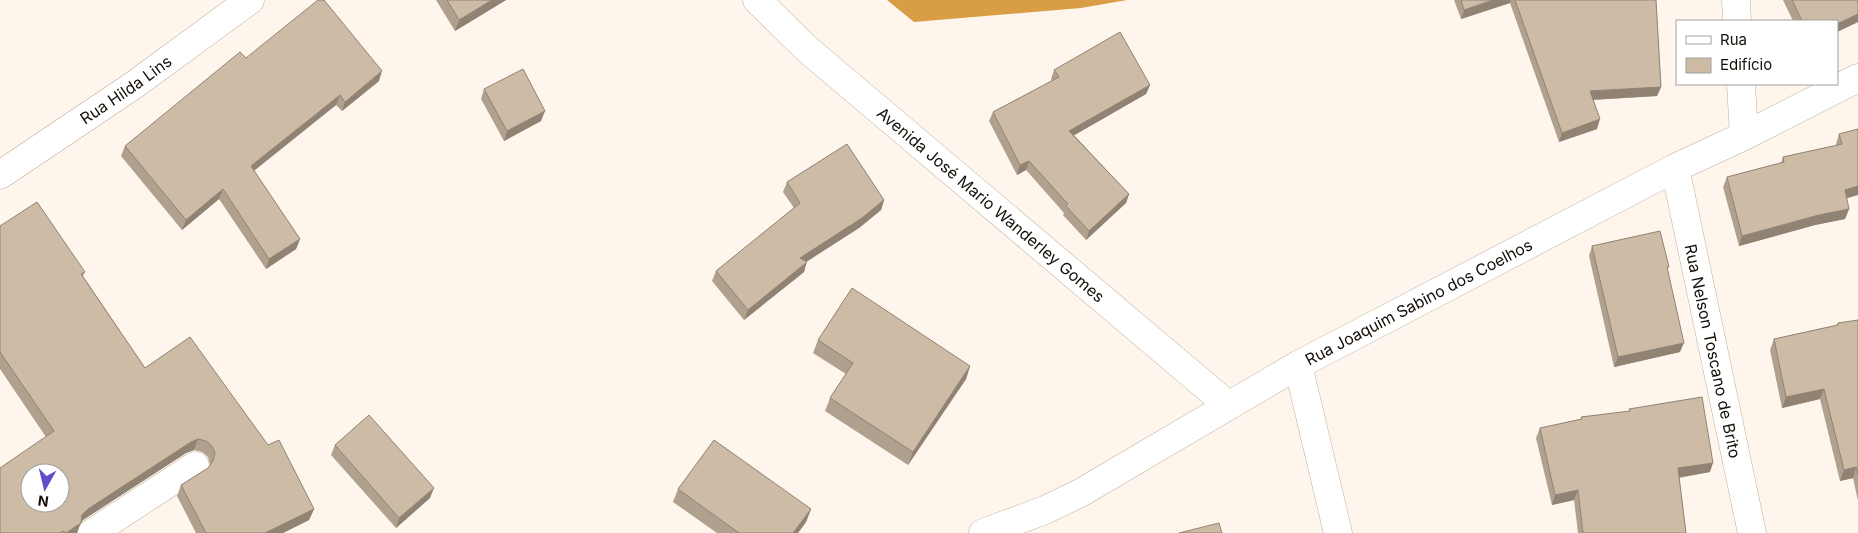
<svg xmlns="http://www.w3.org/2000/svg" width="1858" height="533" font-family="Inter,sans-serif">
	<style>
		.water { fill: #d99d46 }
		.lines { fill: none; stroke-linecap: round; stroke-linejoin: round }
		.minor-casing { stroke: #bfae98; stroke-width: 29 }
		.secondary-casing { stroke: #bfae98; stroke-width: 29 }
		.minor { stroke: #fff; stroke-width: 28 }
		.secondary { stroke: #fff; stroke-width: 28 }
		.wall { fill: #b0a18e }
		.shaded-wall { fill: #908374 }
		.building { fill: #cdbba5; stroke: #908374; fill-rule: evenodd }
		.labels { text-anchor: middle; dominant-baseline: central; stroke-width: 5; stroke-linejoin: round; paint-order: stroke }
		.street-label { font-size: 16px; fill: #140e07; stroke: #fff }
	</style>
	<rect width="100%" height="100%" fill="#fef6ed"/>
	<polygon class="water" points="887,0 1127,0 1081,8 914,22"/>
	<g class="lines">
		<g class="minor-casing">
			<g id="minor">
				<path id="s1" d="M 757,0 L 807,49 L 1228,405"/>
				<polyline points="1736,0 1737,21"/>
				<polyline points="1741,84 1744,136"/>
				<path id="s2" d="M 0,175 L 134,85 L 250,0"/>
				<polyline points="1298,365 1338,533"/>
				<polyline points="92,533 195,466"/>
				<path id="s3" d="M 983,533 L 1045,510 L 1082,492 L 1298,365 L 1675,168"/>
			</g>
		</g>
		<g class="secondary-casing">
			<polyline id="secondary" points="1752,533 1675,168 1744,136 1858,78"/>
		</g>
		<use href="#minor" class="minor"/>
		<use href="#secondary" class="secondary"/>
	</g>
	<g class="wall">
		<polygon points="436,0 506,0 455,31"/>
		<polygon points="1454,0 1656,0 1661,87 1657,96 1594,100 1597,129 1559,142 1510,3 1461,19"/>
		<polygon points="1783,0 1858,0 1858,22 1837,32 1837,21 1793,21"/>
		<polygon points="246,58 379,81 342,111 336,105 254,171 300,239 296,249 266,269 219,199 182,230 121,156 125,146"/>
		<polygon points="1054,70 1150,85 1146,94 1074,135 1129,194 1126,203 1086,240 1063,215 1064,213 1026,170 1017,175 989,121 993,112 1052,81 1051,79"/>
		<polygon points="484,89 541,121 504,141 481,99"/>
		<polygon points="1858,129 1846,198 1849,209 1845,219 1815,225 1739,246 1723,187 1727,177 1781,163 1783,157 1836,146 1836,144 1839,134"/>
		<polygon points="787,182 884,200 881,210 859,228 806,261 804,272 744,320 712,281 716,271 794,208 783,192"/>
		<polygon points="0,226 85,272 83,276 145,368 314,509 309,520 283,533 196,533 177,496 181,485 208,468 210,465 208,457 202,452 194,450 186,453 83,520 80,524 77,533 0,533 46,437 0,369"/>
		<polygon points="1592,246 1667,270 1680,352 1614,367 1589,256"/>
		<polygon points="1858,320 1858,501 1853,478 1840,481 1820,399 1782,408 1770,350 1774,339 1837,325 1838,323"/>
		<polygon points="818,340 970,366 966,379 908,465 825,411 830,398 846,374 813,353"/>
		<polygon points="1629,409 1710,472 1679,478 1686,533 1578,533 1574,500 1552,505 1536,438 1540,428 1581,419 1581,417 1629,412"/>
		<polygon points="335,445 430,498 396,528 331,455"/>
		<polygon points="678,489 811,509 806,522 798,533 717,533 673,502"/>
	</g>
	<g class="shaded-wall">
		<polygon points="492,0 506,0 455,31 459,20"/>
		<polygon points="1493,0 1510,0 1510,3 1461,19 1464,10"/>
		<polygon points="1858,14 1858,22 1837,32 1837,24"/>
		<polygon points="382,71 379,81 342,111 345,102"/>
		<polygon points="1150,85 1146,94 1066,140 1069,131"/>
		<polygon points="1661,87 1657,96 1587,100 1590,91"/>
		<polygon points="340,95 336,105 247,176 251,166"/>
		<polygon points="545,111 541,121 504,141 507,131"/>
		<polygon points="1600,119 1597,129 1559,142 1562,133"/>
		<polygon points="1029,161 1026,170 1017,175 1020,165"/>
		<polygon points="1858,186 1858,195 1841,200 1845,190"/>
		<polygon points="223,189 219,199 182,230 186,220"/>
		<polygon points="1129,194 1126,203 1086,240 1089,231"/>
		<polygon points="884,200 881,210 859,228 797,268 800,258"/>
		<polygon points="1849,209 1845,219 1815,225 1739,246 1742,236 1819,215"/>
		<polygon points="300,239 296,249 266,269 269,259"/>
		<polygon points="807,262 804,272 744,320 748,310"/>
		<polygon points="1684,343 1680,352 1614,367 1618,357"/>
		<polygon points="970,366 966,379 908,465 913,452"/>
		<polygon points="1824,389 1820,399 1782,408 1786,397"/>
		<polygon points="198,439 194,450 186,453 83,520 80,524 77,533 66,533 88,509 191,442"/>
		<polygon points="1713,463 1710,472 1674,478 1678,468"/>
		<polygon points="1856,467 1853,478 1840,481 1844,470"/>
		<polygon points="434,488 430,498 396,528 399,518"/>
		<polygon points="1578,490 1574,500 1552,505 1555,495"/>
		<polygon points="314,509 309,520 283,533 265,533"/>
		<polygon points="811,509 806,522 798,533 793,533"/>
	</g>
	<g class="building">
		<polygon points="318,0 324,0 382,71 345,102 340,95 251,166 300,239 269,259 223,189 186,220 125,146 240,52 246,58"/>
		<polygon points="447,0 492,0 459,20"/>
		<polygon points="1461,0 1493,0 1464,10"/>
		<polygon points="1515,0 1656,0 1661,87 1590,91 1600,119 1562,133"/>
		<polygon points="1792,0 1858,0 1858,14 1837,24 1837,21 1802,21"/>
		<polygon points="1120,32 1150,85 1069,131 1129,194 1089,231 1066,206 1068,204 1029,161 1020,165 993,112 1059,77 1054,70"/>
		<polygon points="523,69 545,111 507,131 484,89"/>
		<polygon points="1858,129 1858,186 1845,190 1849,209 1819,215 1742,236 1727,177 1784,162 1783,157 1842,144 1839,134"/>
		<polygon points="847,144 884,200 862,218 800,258 807,262 748,310 716,271 800,203 787,182"/>
		<path d="M 37,202 L 85,272 L 81,274 L 145,368 L 190,337 L 268,445 L 279,440 L 314,509 L 265,533 L 206,533 L 181,485 L 208,468 L 213,461 L 215,453 L 212,446 L 206,441 L 198,439 L 191,442 L 88,509 L 82,515 L 81,523 L 66,533 L 63,531 L 60,533 L 0,533 L 0,468 L 54,431 L 0,352 L 0,226 ZM 30,473 L 60,473 L 60,503 L 30,503 Z"/>
		<polygon points="1660,231 1669,267 1667,267 1684,343 1618,357 1592,246"/>
		<polygon points="852,288 970,366 913,452 830,398 853,363 818,340"/>
		<polygon points="1858,320 1858,474 1856,467 1844,470 1824,389 1786,397 1774,339 1838,325 1838,323"/>
		<polygon points="1702,397 1713,463 1678,468 1686,533 1583,533 1578,490 1555,495 1540,428 1582,419 1581,417 1630,411 1629,409"/>
		<polygon points="369,415 434,488 399,518 335,445"/>
		<polygon points="714,440 811,509 793,533 739,533 678,489"/>
		<polygon points="1219,523 1222,533 1179,533"/>
	</g>
	<g class="labels">
		<g class="street-label">
			<text stroke="none"><textPath href="#s2" startOffset="152">Rua Hilda Lins</textPath></text>
			<text stroke="none"><textPath href="#s1" startOffset="311">Avenida José Mario Wanderley Gomes</textPath></text>
			<text stroke="none"><textPath href="#s3" startOffset="494">Rua Joaquim Sabino dos Coelhos</textPath></text>
			<text transform="translate(1713 351) rotate(78)">Rua Nelson Toscano de Brito</text>
		</g>
	</g>
	<rect x="1676" y="20" width="162" height="65" fill="#ffffff" stroke="#a19f9c"/>
	<rect x="1686" y="36" width="25" height="8" fill="#ffffff" stroke="#a19f9c"/>
	<text x="1720" y="45" font-size="15" fill="#140e07">Rua</text>
	<rect x="1686" y="58" width="25" height="15" fill="#cdbba5" stroke="#a19f9c"/>
	<text x="1720" y="70" font-size="15" fill="#140e07">Edifício</text>
	<g transform="translate(45 488) rotate(188)"><circle r="24" fill="#ffffff" stroke="#a19f9c"/>
	<path d="M0-4L9 19L0 12L-9 19Z" fill="#5f4fc8"/>
	<text y="-8" font-size="14" font-weight="bold" text-anchor="middle" fill="#140e07">N</text>
	</g>
</svg>
